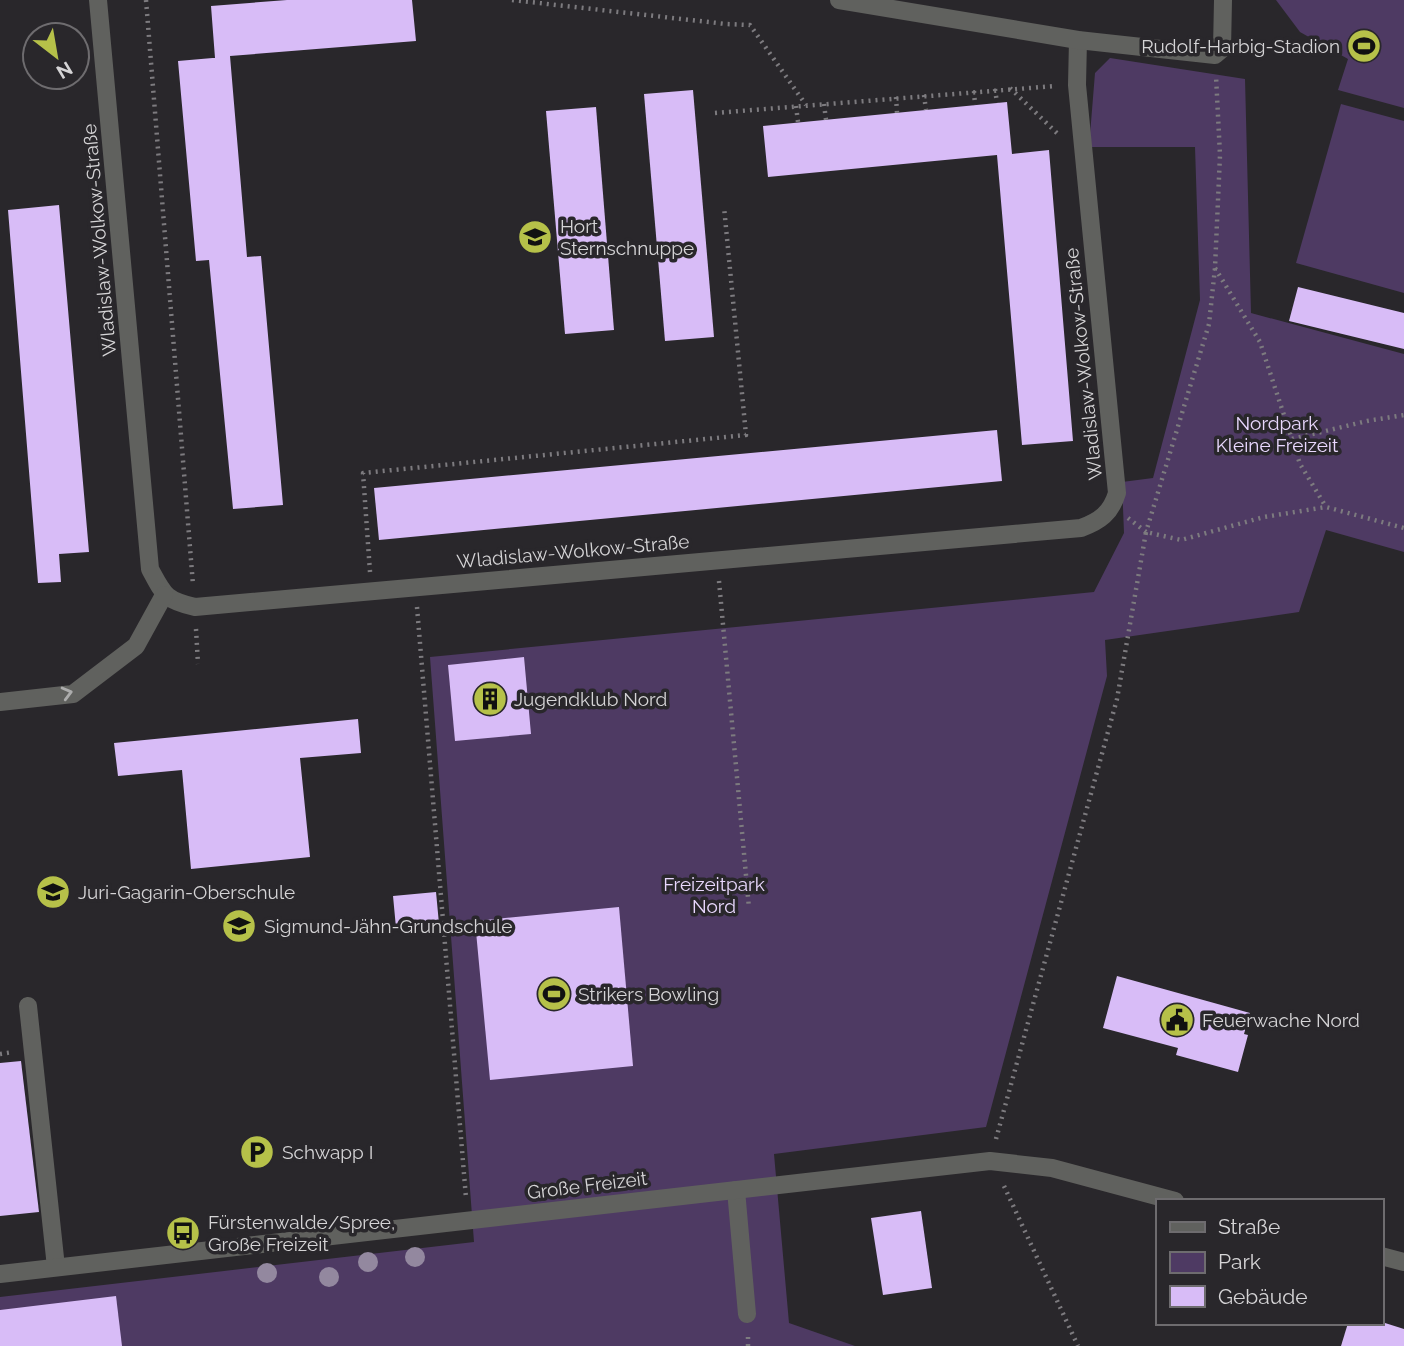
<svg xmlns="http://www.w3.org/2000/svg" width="1404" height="1346" font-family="Raleway,sans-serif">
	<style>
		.park { fill: #4e3a63 }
		.building { fill: #d8bcf7 }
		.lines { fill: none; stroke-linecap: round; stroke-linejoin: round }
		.path { stroke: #7d7b7f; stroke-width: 4.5; stroke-dasharray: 2 5; stroke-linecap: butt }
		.minor { stroke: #60615e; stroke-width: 18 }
		.tree { fill: #93889f }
		.oneway { stroke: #acacac }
		.labels { text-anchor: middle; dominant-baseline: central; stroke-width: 7; stroke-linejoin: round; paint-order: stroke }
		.poi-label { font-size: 19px; fill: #d5d4d6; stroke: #29272b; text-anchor: start }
		.street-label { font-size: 19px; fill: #d5d4d6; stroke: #29272b }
		.park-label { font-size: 19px; fill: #e9d8fe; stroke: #29272b }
	</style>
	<rect width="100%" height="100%" fill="#29272b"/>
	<g class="park">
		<polygon points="1276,0 1404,0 1404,108 1338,90 1348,59 1300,32"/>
		<polygon points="1110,58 1245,79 1251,313 1404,354 1404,552 1326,530 1299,612 1105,640 1107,676 986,1127 774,1154 789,1323 855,1346 0,1346 0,1297 474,1242 430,657 1094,592 1124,533 1122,482 1153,478 1200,300 1195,147 1089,147 1095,73"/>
		<polygon points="1341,104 1404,121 1404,293 1296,263"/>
	</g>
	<g class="building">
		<polygon points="287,0 412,0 416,41 230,56 247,257 261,256 283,505 233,509 209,260 196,261 178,61 224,57 215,58 211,6"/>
		<polygon points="693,90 714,337 665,341 644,94"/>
		<polygon points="1007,102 1012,154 1049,150 1073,441 1022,445 997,155 768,177 763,126"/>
		<polygon points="596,107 614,330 565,334 546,111"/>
		<polygon points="59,205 89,552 59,554 61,582 38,583 8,210"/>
		<polygon points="1298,287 1404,313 1404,349 1289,321"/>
		<polygon points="997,430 1002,481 379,540 374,488"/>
		<polygon points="524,657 531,734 455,741 448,665"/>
		<polygon points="358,719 361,753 300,758 310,857 191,869 182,770 118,776 114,743"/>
		<polygon points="436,892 439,924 396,928 393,896"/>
		<polygon points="619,907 633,1066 490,1080 475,921"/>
		<polygon points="1117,976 1250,1013 1244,1034 1248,1035 1238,1072 1176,1055 1178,1048 1103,1028"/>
		<polygon points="21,1061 39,1212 0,1216 0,1063"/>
		<polygon points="921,1211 932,1288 883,1295 871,1218"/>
		<polygon points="116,1296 122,1346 0,1346 0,1310"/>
		<polygon points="1348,1323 1385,1323 1404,1329 1404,1346 1341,1346"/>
	</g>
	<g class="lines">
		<g class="path">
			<polyline points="146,0 193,585"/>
			<polyline points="512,0 726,24 750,25 806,105"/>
			<polyline points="1010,88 1060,136"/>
			<polyline points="995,89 997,103"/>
			<polyline points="974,91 975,105"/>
			<polyline points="924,95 926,110"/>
			<polyline points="896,97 897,113"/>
			<polyline points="824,104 826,120"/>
			<polyline points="796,106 798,122"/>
			<polyline points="715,113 1055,86"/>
			<polyline points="1215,268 1260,342 1300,464 1326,507"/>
			<polyline points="1292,439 1367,421 1404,415"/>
			<polyline points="1128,518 1146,532 1209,324 1215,268 1220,155 1216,76"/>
			<polyline points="370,572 363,473 746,435 724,207"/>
			<polyline points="719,581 749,908"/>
			<polyline points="417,607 466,1198"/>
			<polyline points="196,629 198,664"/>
			<polyline points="0,1054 13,1052"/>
			<polyline points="996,1139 1117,699 1146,532 1181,540 1264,517 1326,507 1404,528"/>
			<polyline points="1004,1186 1078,1346"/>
			<polyline points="748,1346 748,1336"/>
		</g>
		<g class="minor">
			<path d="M 98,0 L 150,569 C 164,595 165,600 195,607 L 1081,528 C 1100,521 1111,513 1117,493 L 1077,85 L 1078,40"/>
			<polyline points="839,0 1078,40 1215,55 1222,49 1223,0"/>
			<polyline points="0,702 73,694 136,646 164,595"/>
			<polyline points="28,1006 56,1267"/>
			<polyline points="736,1190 747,1314"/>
			<polyline points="1381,1256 1404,1262"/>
			<polyline points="0,1274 990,1161 1052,1168 1175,1201"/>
		</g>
	</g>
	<g class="tree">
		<circle cx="415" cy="1257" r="10"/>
		<circle cx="368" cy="1262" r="10"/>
		<circle cx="267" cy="1273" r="10"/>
		<circle cx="329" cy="1277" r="10"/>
	</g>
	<defs><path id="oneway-chevron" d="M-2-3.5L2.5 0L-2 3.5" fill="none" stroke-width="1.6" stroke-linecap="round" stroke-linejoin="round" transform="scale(1.75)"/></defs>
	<use class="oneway" href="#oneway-chevron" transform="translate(67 693) rotate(-15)"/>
	<defs>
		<g id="stadium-disc" transform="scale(1.75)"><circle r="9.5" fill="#b6c149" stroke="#29272b"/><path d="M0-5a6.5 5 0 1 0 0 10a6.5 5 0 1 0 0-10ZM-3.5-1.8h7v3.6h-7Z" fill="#111"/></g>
		<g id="school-disc" transform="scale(1.75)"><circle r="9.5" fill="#b6c149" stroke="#29272b"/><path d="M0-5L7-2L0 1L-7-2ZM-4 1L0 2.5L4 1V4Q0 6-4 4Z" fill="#111"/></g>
		<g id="building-disc" transform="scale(1.75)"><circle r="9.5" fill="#b6c149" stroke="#29272b"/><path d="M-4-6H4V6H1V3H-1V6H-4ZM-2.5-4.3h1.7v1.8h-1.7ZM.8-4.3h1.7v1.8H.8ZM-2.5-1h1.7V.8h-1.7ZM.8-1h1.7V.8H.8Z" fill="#111"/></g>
		<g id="civic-disc" transform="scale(1.75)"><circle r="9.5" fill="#b6c149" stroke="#29272b"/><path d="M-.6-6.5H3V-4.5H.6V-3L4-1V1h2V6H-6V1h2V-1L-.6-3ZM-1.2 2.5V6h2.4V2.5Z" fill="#111"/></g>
		<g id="parking-disc" transform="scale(1.75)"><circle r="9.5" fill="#b6c149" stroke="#29272b"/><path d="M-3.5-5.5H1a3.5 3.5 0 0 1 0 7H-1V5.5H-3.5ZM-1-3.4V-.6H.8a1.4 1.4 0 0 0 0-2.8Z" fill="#111"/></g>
		<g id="bus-disc" transform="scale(1.75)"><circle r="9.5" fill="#b6c149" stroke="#29272b"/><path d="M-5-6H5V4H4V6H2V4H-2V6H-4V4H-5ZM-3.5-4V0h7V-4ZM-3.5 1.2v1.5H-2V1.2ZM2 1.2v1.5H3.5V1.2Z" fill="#111"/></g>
	</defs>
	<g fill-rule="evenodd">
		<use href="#stadium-disc" x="1364" y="46"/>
		<use href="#school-disc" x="535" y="237"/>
		<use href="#building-disc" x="490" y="699"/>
		<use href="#school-disc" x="53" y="892"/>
		<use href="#school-disc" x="239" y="926"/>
		<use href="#stadium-disc" x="554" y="994"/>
		<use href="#civic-disc" x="1177" y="1020"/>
		<use href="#parking-disc" x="257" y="1152"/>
		<use href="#bus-disc" x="183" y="1233"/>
	</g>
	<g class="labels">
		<g class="poi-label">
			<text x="1340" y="46" text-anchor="end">Rudolf-Harbig-Stadion</text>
			<text x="560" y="226">Hort<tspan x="560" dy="22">Sternschnuppe</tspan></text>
			<text x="514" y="699">Jugendklub Nord</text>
			<text x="78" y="892">Juri-Gagarin-Oberschule</text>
			<text x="264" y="926">Sigmund-Jähn-Grundschule</text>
			<text x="578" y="994">Strikers Bowling</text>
			<text x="1202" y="1020">Feuerwache Nord</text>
			<text x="282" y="1152">Schwapp I</text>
			<text x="208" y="1222">Fürstenwalde/Spree,<tspan x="208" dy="22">Große Freizeit</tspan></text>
		</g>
		<g class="street-label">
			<text transform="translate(99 240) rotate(-95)">Wladislaw-Wolkow-Straße</text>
			<text transform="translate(1083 364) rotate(-96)">Wladislaw-Wolkow-Straße</text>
			<text transform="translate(573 551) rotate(-5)">Wladislaw-Wolkow-Straße</text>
			<text transform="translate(587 1185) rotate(-7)">Große Freizeit</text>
		</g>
		<g class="park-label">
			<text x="1277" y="423">Nordpark<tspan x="1277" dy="22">Kleine Freizeit</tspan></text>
			<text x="714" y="884">Freizeitpark<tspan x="714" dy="22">Nord</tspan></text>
		</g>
	</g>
	<rect x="1156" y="1199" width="228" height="126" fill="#29272b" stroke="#6e6c6f" stroke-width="2"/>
	<rect x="1170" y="1222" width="35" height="10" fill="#60615e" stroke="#6e6c6f" stroke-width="2"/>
	<text x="1218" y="1234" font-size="21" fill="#d5d4d6">Straße</text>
	<rect x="1170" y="1252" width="35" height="21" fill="#4e3a63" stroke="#6e6c6f" stroke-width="2"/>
	<text x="1218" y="1269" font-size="21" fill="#d5d4d6">Park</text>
	<rect x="1170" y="1286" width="35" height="21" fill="#d8bcf7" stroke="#6e6c6f" stroke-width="2"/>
	<text x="1218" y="1304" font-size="21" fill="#d5d4d6">Gebäude</text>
	<g transform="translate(56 56) rotate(149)"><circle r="33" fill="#29272b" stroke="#6e6c6f" stroke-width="2"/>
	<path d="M0-5L12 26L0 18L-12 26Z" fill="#b6c149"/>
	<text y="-10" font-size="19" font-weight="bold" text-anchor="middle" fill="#d5d4d6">N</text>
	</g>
</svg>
